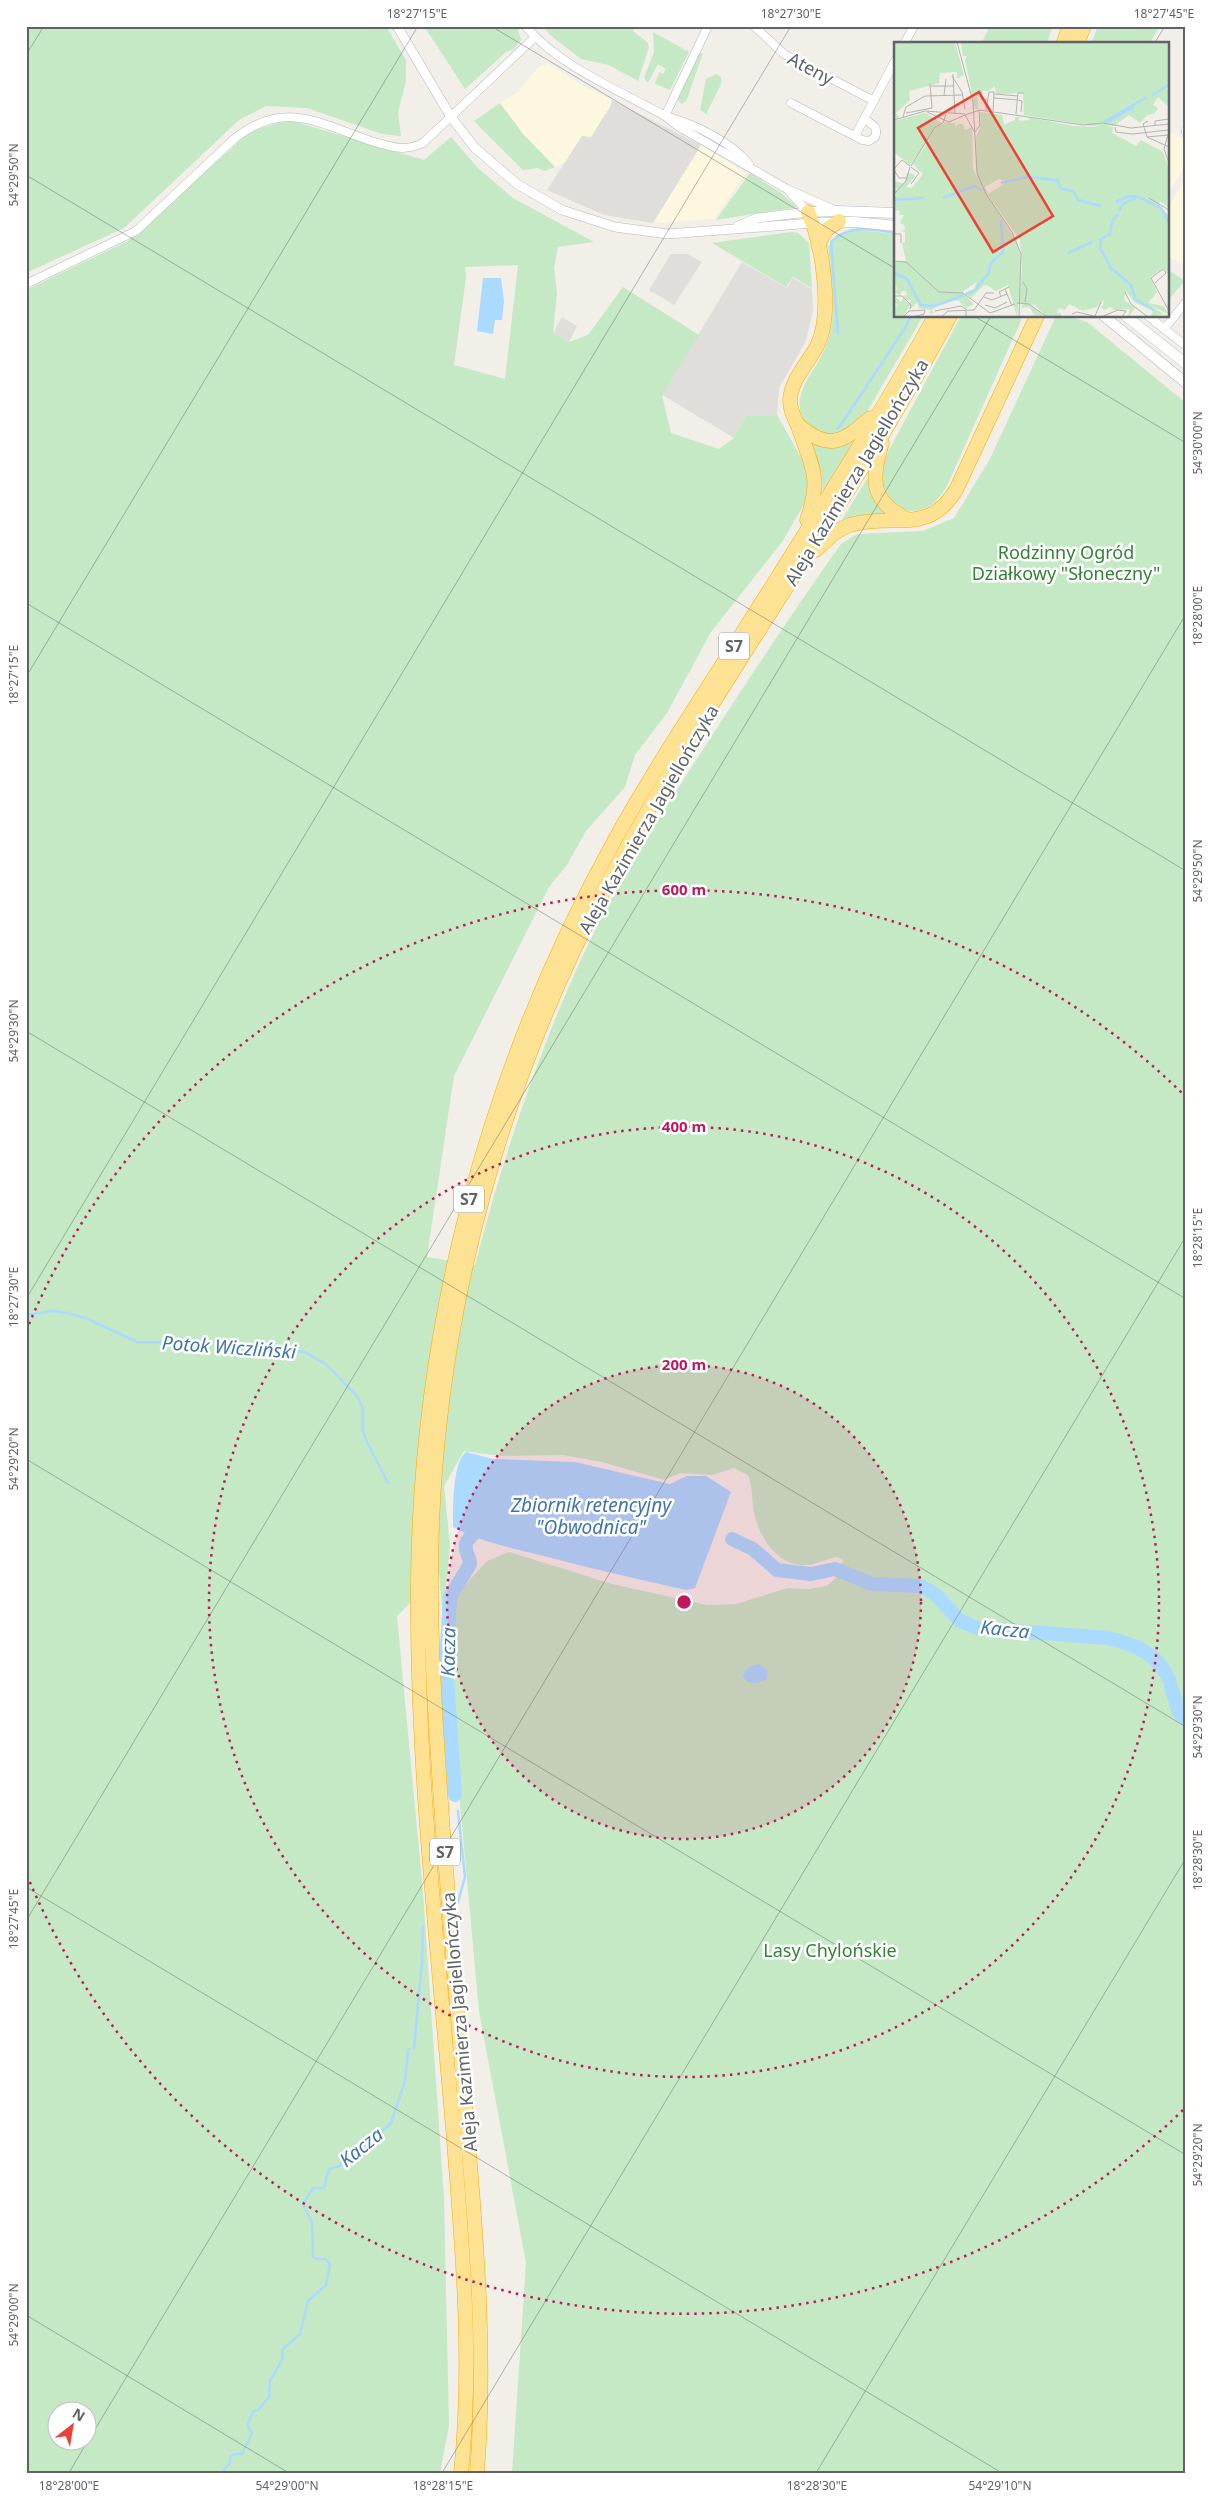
<svg xmlns="http://www.w3.org/2000/svg" width="1212" height="2499" font-family="'Noto Sans',sans-serif">
	<style>
		.commercial { fill: #fef7e0 }
		.industrial { fill: #e0deda }
		.green { fill: #c5e8c5; fill-rule: evenodd }
		.water { fill: #aadaff }
		.lines { fill: none; stroke-linecap: round; stroke-linejoin: round }
		.stream { stroke: #aadaff; stroke-width: 2.5 }
		.river { stroke: #aadaff; stroke-width: 14 }
		.minor-casing { stroke: #b5b8bc; stroke-width: 9 }
		.tertiary-casing { stroke: #b5b8bc; stroke-width: 10 }
		.secondary-casing { stroke: #b6babf; stroke-width: 11 }
		.motorway-casing { stroke: #f9ab00; stroke-width: 15 }
		.minor { stroke: #fff; stroke-width: 8 }
		.tertiary { stroke: #fff; stroke-width: 9 }
		.secondary { stroke: #fff; stroke-width: 10 }
		.motorway { stroke: #fde293; stroke-width: 14 }
		.ticks { fill: none; stroke: #5f6368; stroke-width: 1; stroke-opacity: 0.45 }
		.ring { fill: none; stroke: #c2185b; stroke-width: 2.5; stroke-dasharray: 2.5 5 }
		.labels { text-anchor: middle; dominant-baseline: central; stroke-width: 5; stroke-linejoin: round; paint-order: stroke }
		.shield { fill: #fff; stroke: #8f9295; stroke-width: 1 }
		.shield-label { font-size: 16px; font-weight: bold; fill: #5f6368 }
		.street-label { font-size: 18px; fill: #5f6368; stroke: #fff }
		.park-label { font-size: 18px; fill: #348238; stroke: #fff }
		.water-label { font-size: 19px; font-style: italic; fill: #4174aa; stroke: #fff }
		.inset-river { fill: none; stroke: #aadaff; stroke-width: 2.5 }
		.inset-road { fill: none; stroke: #b3b3b1; stroke-width: 1 }
		.view { fill: #ea4335; fill-opacity: 0.15; stroke: #ea4335; stroke-width: 2.5 }
		.inset-edge { fill: none; stroke: #5f6368; stroke-width: 2.5 }
		.centre { fill: #c2185b; stroke: #fff; stroke-width: 2.5 }
		.ring-label { font-size: 15px; text-anchor: middle; font-weight: bold; fill: #c2185b; stroke: #fff; stroke-width: 5; stroke-linejoin: round; paint-order: stroke }
		.neatline { fill: none; stroke: #5f6368; stroke-width: 2 }
		.ticks-label { font-size: 12px; text-anchor: middle; fill: #5f6368 }
	</style>
	<rect width="100%" height="100%" fill="#f1efe8"/>
	<g class="commercial">
		<polygon points="548,63 583,86 612,100 610,107 591,137 582,136 568,160 555,167 523,134 500,103 518,92 538,68"/>
		<polygon points="1168,130 1186,141 1186,165 1168,193"/>
		<polygon points="701,145 746,173 714,219 653,223"/>
		<polygon points="1186,178 1186,267 1168,256 1168,207"/>
	</g>
	<g class="industrial">
		<polygon points="612,100 701,145 653,223 604,215 547,190 582,136 591,137 610,107"/>
		<polygon points="671,254 687,254 702,262 674,305 649,290"/>
		<polygon points="742,262 787,288 793,278 812,289 813,311 806,341 779,388 777,415 746,416 734,438 662,395"/>
		<polygon points="562,317 577,326 569,342 553,333"/>
	</g>
	<g class="green">
		<polygon points="26,26 386,26 406,60 406,81 398,112 401,136 382,134 307,108 266,106 239,120 124,228 26,273"/>
		<polygon points="424,26 517,26 521,40 513,50 506,52 465,89"/>
		<polygon points="543,26 634,26 633,31 647,42 649,47 638,81 609,65 581,59 549,34"/>
		<polygon points="990,26 1053,26 1046,44 981,44"/>
		<polygon points="1098,26 1160,26 1149,44 1091,44"/>
		<polygon points="653,32 689,52 670,90 655,84 659,72 663,74 666,69 658,64 649,81 647,82 644,78 654,52"/>
		<polygon points="703,53 686,102 681,104 678,99 699,54"/>
		<polygon points="716,74 721,77 722,82 707,112 708,115 700,110 706,79"/>
		<polygon points="500,103 523,134 555,167 544,171 538,168 523,170 474,121"/>
		<path d="M 289,120 L 424,160 L 451,137 L 478,168 L 513,198 L 594,242 L 558,247 L 554,268 L 557,293 L 553,333 L 569,342 L 588,335 L 623,287 L 699,335 L 662,395 L 671,433 L 719,449 L 734,438 L 746,416 L 777,415 L 803,461 L 810,487 L 807,499 L 782,542 L 711,632 L 667,713 L 635,755 L 625,787 L 586,831 L 567,865 L 549,887 L 454,1076 L 427,1257 L 475,1265 C 508,1138 553,1006 616,890 C 639,847 667,806 693,765 C 741,690 790,616 841,544 L 857,534 L 923,531 L 954,518 L 990,459 L 1056,316 L 1067,316 L 1087,322 L 1186,403 L 1186,2473 L 512,2473 L 526,2263 L 479,2011 L 439,1574 L 397,1616 L 423,1892 L 444,2199 L 449,2426 L 440,2473 L 26,2473 L 26,290 L 128,241 L 251,131 ZM 518,265 L 505,379 L 454,365 L 466,277 L 465,267 ZM 464,1451 L 500,1456 L 563,1455 L 602,1462 L 664,1480 L 680,1473 L 712,1475 L 734,1468 L 748,1475 C 754,1492 751,1503 755,1517 C 762,1542 780,1567 808,1565 C 818,1564 828,1558 838,1557 L 843,1560 L 836,1578 L 827,1586 L 809,1589 L 788,1588 L 736,1604 L 707,1605 L 612,1584 L 509,1552 L 487,1561 L 453,1598 L 448,1597 L 446,1589 L 450,1546 L 444,1486 ZM 58,2412 L 88,2412 L 88,2442 L 58,2442 Z"/>
		<polygon points="750,173 781,193 797,207 716,220"/>
		<path d="M 858,230 L 896,234 L 896,316 L 923,316 L 865,415 L 855,428 L 829,436 L 804,423 C 789,392 816,373 826,346 C 838,314 831,280 828,246 L 841,234 Z"/>
		<polygon points="791,232 798,233 809,243 812,288 793,277 786,287 712,243"/>
		<polygon points="1168,270 1185,281 1168,300"/>
		<path d="M 961,316 L 1023,316 L 946,488 C 939,498 932,507 920,510 C 896,516 879,489 882,468 C 883,462 887,456 889,450 Z"/>
		<polygon points="805,435 836,447 854,441 823,491 821,470"/>
		<polygon points="869,476 891,516 840,523"/>
	</g>
	<g class="water">
		<polygon points="483,278 501,278 504,301 502,320 495,320 493,334 477,331"/>
		<path d="M 466,1452 L 493,1459 L 575,1462 L 670,1484 L 687,1476 L 706,1476 L 731,1492 L 695,1588 L 686,1590 C 637,1579 589,1568 540,1555 C 511,1548 481,1542 453,1527 C 453,1511 452,1463 466,1452 Z"/>
		<path d="M 759,1664 L 768,1671 L 767,1679 L 757,1683 L 747,1682 L 743,1677 C 745,1667 750,1666 759,1664 Z"/>
	</g>
	<g class="lines">
		<g class="stream">
			<path d="M 838,333 L 831,242 C 849,224 872,229 896,233"/>
			<polyline points="838,429 905,328 911,316"/>
			<polyline points="26,1315 53,1311 67,1313 88,1319 137,1342 214,1343 237,1349 261,1347 305,1352 327,1365 356,1395 363,1408 363,1431 367,1442 388,1483"/>
			<polyline points="458,1811 465,1877 458,1902"/>
			<polyline points="414,2048 422,1962 423,1926"/>
			<polyline points="221,2473 230,2463 230,2457 234,2454 242,2454 252,2433 247,2425 254,2411 258,2410 269,2397 270,2381 283,2358 282,2350 300,2334 308,2301 326,2285 330,2264 326,2259 317,2259 313,2257 312,2223 303,2204 313,2188 324,2188 329,2169 340,2166 345,2156 352,2151 358,2153 391,2123 405,2081 408,2050 410,2049"/>
		</g>
		<g class="river">
			<path d="M 732,1539 L 753,1549 L 777,1570 L 811,1574 L 835,1569 L 872,1584 L 921,1586 L 936,1595 L 960,1621 L 977,1628 L 1109,1638 C 1137,1646 1156,1652 1169,1679"/>
			<polyline points="1171,1687 1179,1712 1186,1719"/>
			<path d="M 455,1795 L 446,1664 L 450,1597 L 470,1564 C 470,1556 464,1552 466,1544 C 468,1536 477,1535 480,1521"/>
		</g>
		<g class="minor-casing">
			<g id="minor">
				<path d="M 525,26 C 562,68 617,89 665,116 L 676,125 L 787,189 L 837,211"/>
				<polyline points="754,26 784,54 874,101"/>
				<polyline points="904,44 914,26"/>
				<path d="M 791,103 L 862,140 L 869,141 L 875,137 C 879,127 872,124 864,119"/>
				<polyline points="665,116 708,26"/>
				<path d="M 669,117 C 696,125 731,142 749,164"/>
				<polyline points="1186,130 1186,133"/>
				<polyline points="855,136 896,59"/>
				<polyline points="787,189 808,212"/>
				<path d="M 26,284 L 136,231 L 234,139 C 284,99 318,123 371,141 C 391,147 404,152 423,143 L 535,37"/>
				<polyline points="1148,316 1186,346"/>
				<polyline points="1164,329 1186,302"/>
			</g>
		</g>
		<g class="tertiary-casing">
			<g id="tertiary">
				<polyline points="397,26 451,117 475,148 517,184 562,210 615,227 668,234 813,223"/>
				<polyline points="738,226 757,218 808,212"/>
			</g>
		</g>
		<g class="secondary-casing">
			<g id="secondary">
				<polyline points="808,212 837,211 896,213"/>
				<polyline points="813,223 855,222 896,226"/>
				<polyline points="1104,316 1186,383"/>
				<polyline points="1126,316 1186,364"/>
			</g>
		</g>
		<g class="motorway-casing">
			<g id="motorway">
				<polyline points="1063,44 1070,26"/>
				<polyline points="1077,44 1084,26"/>
				<polyline points="818,245 826,230 839,221"/>
				<path d="M 797,424 C 829,452 843,442 870,418"/>
				<path d="M 882,443 C 871,479 870,501 907,519"/>
				<path d="M 807,520 C 822,476 812,468 798,426 C 794,417 790,410 790,400 C 791,380 808,363 817,346 C 833,314 823,244 808,212"/>
				<path d="M 816,550 C 827,540 835,530 850,525 C 894,512 929,537 957,488 L 1037,316"/>
				<path d="M 461,2473 C 473,2359 462,2243 453,2129 C 438,1947 416,1763 418,1580 C 421,1322 488,1071 612,845 C 647,781 687,720 726,659 C 797,546 870,434 935,316"/>
				<path d="M 477,2473 C 486,2358 477,2244 467,2129 C 459,2030 451,1931 443,1832 C 436,1729 428,1626 432,1523 C 441,1301 502,1082 606,886 C 710,690 845,512 950,316"/>
			</g>
		</g>
		<use href="#minor" class="minor"/>
		<use href="#tertiary" class="tertiary"/>
		<use href="#secondary" class="secondary"/>
		<use href="#motorway" class="motorway"/>
	</g>
	<path class="ticks" d="M 491,26 L 896,269M 1154,44 L 1165,26M 26,55 L 44,26M 26,175 L 1186,871M 974,316 L 1186,443M 26,603 L 1186,1299M 26,677 L 418,26M 26,1031 L 1186,1727M 26,1299 L 791,26M 26,1459 L 1186,2155M 26,1887 L 1002,2473M 26,1921 L 991,316M 26,2315 L 289,2473M 88,2441 L 1186,614M 69,2473 L 87,2442M 442,2473 L 1186,1236M 816,2473 L 1186,1858"/>
	<circle cx="684" cy="1602" r="237" fill="#c2185b" fill-opacity=".12"/>
	<g class="ring">
		<circle cx="684" cy="1602" r="237"/>
		<circle cx="684" cy="1602" r="475"/>
		<path d="M1183 2110A712 712 0 0 1 29 1880M29 1324A712 712 0 0 1 1183 1094"/>
	</g>
	<g class="labels">
		<g class="shield">
			<rect x="719" y="632.5" width="30" height="27" rx="4"/>
			<rect x="454" y="1185.5" width="30" height="27" rx="4"/>
			<rect x="430" y="1838.5" width="30" height="27" rx="4"/>
		</g>
		<g class="shield-label">
			<text x="734" y="646">S7</text>
			<text x="469" y="1199">S7</text>
			<text x="445" y="1852">S7</text>
		</g>
		<g class="street-label">
			<text transform="translate(811 68) rotate(28)">Ateny</text>
			<text transform="translate(856 472) rotate(-59)">Aleja Kazimierza Jagiellończyka</text>
			<text transform="translate(648 819) rotate(-60)">Aleja Kazimierza Jagiellończyka</text>
			<text transform="translate(459 2022) rotate(-95)">Aleja Kazimierza Jagiellończyka</text>
		</g>
		<g class="park-label">
			<text x="1066" y="552">Rodzinny Ogród<tspan x="1066" dy="21">Działkowy "Słoneczny"</tspan></text>
			<text x="830" y="1950">Lasy Chylońskie</text>
		</g>
		<g class="water-label">
			<text transform="translate(229 1347) rotate(4)">Potok Wiczliński</text>
			<text x="591" y="1505">Zbiornik retencyjny<tspan x="591" dy="22">"Obwodnica"</tspan></text>
			<text transform="translate(1005 1629) rotate(6)">Kacza</text>
			<text transform="translate(448 1652) rotate(-89)">Kacza</text>
			<text transform="translate(361 2147) rotate(-39)">Kacza</text>
		</g>
	</g>
	<g transform="translate(894 42)">
		<rect width="275" height="275" fill="#f1efe8"/>
		<path d="M 0,0 L 61,0 L 70,33 L 63,37 L 63,30 L 46,31 L 45,41 L 15,49 L 16,58 L 2,71 L 5,76 L 0,77 ZM 67,0 L 275,0 L 275,45 L 271,47 L 275,46 L 275,65 L 264,55 L 259,63 L 264,66 L 260,72 L 253,73 L 246,81 L 235,73 L 220,84 L 211,83 L 219,85 L 218,91 L 242,104 L 247,98 L 269,110 L 275,127 L 275,166 L 266,159 L 265,163 L 275,174 L 275,233 L 269,226 L 256,235 L 263,250 L 254,261 L 269,264 L 275,272 L 254,263 L 275,275 L 269,272 L 256,275 L 259,269 L 240,260 L 232,249 L 230,258 L 241,266 L 234,275 L 229,275 L 234,274 L 236,267 L 220,268 L 216,265 L 210,268 L 206,264 L 209,264 L 210,258 L 201,266 L 189,268 L 193,271 L 175,262 L 171,268 L 165,266 L 163,271 L 167,271 L 167,275 L 153,275 L 141,263 L 136,262 L 149,273 L 141,274 L 135,265 L 128,266 L 127,275 L 128,262 L 124,262 L 123,275 L 114,243 L 102,249 L 93,243 L 89,244 L 77,256 L 71,251 L 79,249 L 83,240 L 68,250 L 80,262 L 72,266 L 64,258 L 46,262 L 37,268 L 40,271 L 35,272 L 37,268 L 25,266 L 23,260 L 16,268 L 16,263 L 9,275 L 0,275 L 0,266 L 4,263 L 0,260 L 2,255 L 7,260 L 9,256 L 15,262 L 17,258 L 12,258 L 8,254 L 13,253 L 12,249 L 8,249 L 6,253 L 0,251 L 3,247 L 2,242 L 0,247 L 0,220 L 12,219 L 8,201 L 11,200 L 11,190 L 6,189 L 11,188 L 10,183 L 6,181 L 10,173 L 6,173 L 5,168 L 0,169 L 0,155 L 4,153 L 0,152 L 0,147 L 5,148 L 0,145 L 0,135 L 1,139 L 10,142 L 13,131 L 19,132 L 21,134 L 12,145 L 18,146 L 29,132 L 19,122 L 38,94 L 16,123 L 1,111 L 0,115 L 0,79 L 31,71 L 48,81 L 41,84 L 38,92 L 42,84 L 50,82 L 51,80 L 61,81 L 62,86 L 64,82 L 69,82 L 71,88 L 78,85 L 79,126 L 83,136 L 82,95 L 87,83 L 86,70 L 108,73 L 110,83 L 121,78 L 121,75 L 125,75 L 125,79 L 136,78 L 133,75 L 179,84 L 200,85 L 208,83 L 199,84 L 188,83 L 193,83 L 130,73 L 129,51 L 102,52 L 101,44 L 94,49 L 83,49 L 84,67 L 81,67 L 71,18 L 73,14 L 69,14 ZM 105,137 L 113,140 L 94,152 L 91,145 ZM 93,152 L 126,198 L 128,226 L 125,259 L 127,220 L 124,202 Z" fill="#c5e8c5" fill-rule="evenodd"/>
		<path class="inset-river" d="M 258,53 L 275,43M 210,80 L 253,55M 213,80 L 240,65M 133,135 L 163,138 L 166,146 L 179,149 L 184,158 L 207,164M 107,141 L 133,135M 49,156 L 80,144 L 88,148M 0,158 L 30,156M 222,160 L 235,154 L 245,155 L 267,166 L 275,181M 225,169 L 229,162 L 241,156M 224,172 L 218,179 L 216,192 L 207,197 L 206,206 L 217,226 L 237,243 L 241,255M 174,211 L 198,200M 0,231 L 13,237 L 27,263 L 41,264 L 70,253M 72,252 L 81,248 L 94,232 L 97,221 L 109,210 L 107,178M 240,256 L 260,268"/>
		<path class="inset-road" d="M 63,0 L 79,60 L 83,131 L 92,152 L 118,190 L 127,212 L 125,275M 59,32 L 61,72M 58,34 L 68,50 L 71,67M 37,44 L 60,44M 87,49 L 87,57 L 94,58M 100,52 L 124,54M 50,53 L 52,37M 100,56 L 124,58M 124,58 L 128,59 L 127,70M 92,68 L 95,50 L 100,50 L 99,69M 33,70 L 55,80 L 71,73M 12,71 L 38,66 L 36,42M 122,72 L 124,51 L 130,51M 71,73 L 86,68 L 189,83 L 209,81 L 237,86 L 275,82M 71,73 L 80,89M 9,75 L 12,65 L 31,54 L 69,53M 0,78 L 31,69 L 71,72M 254,79 L 249,82 L 253,95 L 275,105M 261,83 L 261,79 L 275,77M 221,85 L 222,90 L 238,92 L 275,88M 275,89 L 270,107 L 275,121M 81,90 L 86,83 L 85,68M 253,95 L 274,93M 17,124 L 41,85 L 49,81 L 52,72M 0,127 L 8,118 L 16,124M 0,128 L 5,136 L 13,136M 17,142 L 25,131 L 17,125M 0,152 L 12,139 L 16,125M 255,156 L 275,168M 0,192 L 7,192 L 7,201M 0,219 L 12,220 L 45,250 L 69,251 L 96,271 L 121,262M 129,240 L 133,247 L 131,260M 261,241 L 272,231 L 269,227 L 257,236 L 275,269M 111,247 L 118,264M 231,250 L 237,262 L 254,275M 0,254 L 8,254 L 17,263 L 16,267M 107,254 L 105,250 L 115,245M 90,255 L 98,258 L 113,252M 123,261 L 135,262 L 153,275M 91,263 L 101,266 L 113,260M 41,269 L 67,264 L 72,267 L 72,275M 178,272 L 183,270 L 204,275M 201,274 L 207,260M 9,275 L 15,269 L 31,268 L 30,272 L 19,275M 47,275 L 54,269 L 80,268 L 92,251 L 100,251M 207,275 L 224,268 L 232,269 L 228,275 L 219,275"/>
		<path class="view" d="M 85,50 L 159,174 L 99,210 L 24,86 Z"/>
		<rect width="275" height="275" class="inset-edge"/>
	</g>
	<circle cx="684" cy="1602" r="8" class="centre"/>
	<g class="ring-label">
		<text x="684" y="895">600 m</text>
		<text x="684" y="1132">400 m</text>
		<text x="684" y="1370">200 m</text>
	</g>
	<rect width="1212" height="2499" fill="none" stroke="#ffffff" stroke-width="55"/>
	<g transform="translate(72 2426) rotate(31)"><circle r="24" fill="#ffffff" stroke="#bfc1c3"/>
	<path d="M0-4L9 19L0 12L-9 19Z" fill="#ea4335"/>
	<text y="-8" font-size="14" font-weight="bold" text-anchor="middle" fill="#5f6368">N</text>
	</g>
	<rect x="28" y="28" width="1156" height="2444" class="neatline"/>
	<g class="ticks-label">
		<text x="417" y="18">18°27'15"E</text>
		<text x="791" y="18">18°27'30"E</text>
		<text x="1164" y="18">18°27'45"E</text>
		<text transform="translate(14 175) rotate(-90)" y="4">54°29'50"N</text>
		<text transform="translate(1198 443) rotate(-90)" y="4">54°30'00"N</text>
		<text transform="translate(1198 616) rotate(-90)" y="4">18°28'00"E</text>
		<text transform="translate(14 675) rotate(-90)" y="4">18°27'15"E</text>
		<text transform="translate(1198 871) rotate(-90)" y="4">54°29'50"N</text>
		<text transform="translate(14 1031) rotate(-90)" y="4">54°29'30"N</text>
		<text transform="translate(1198 1238) rotate(-90)" y="4">18°28'15"E</text>
		<text transform="translate(14 1297) rotate(-90)" y="4">18°27'30"E</text>
		<text transform="translate(14 1459) rotate(-90)" y="4">54°29'20"N</text>
		<text transform="translate(1198 1727) rotate(-90)" y="4">54°29'30"N</text>
		<text transform="translate(1198 1860) rotate(-90)" y="4">18°28'30"E</text>
		<text transform="translate(14 1919) rotate(-90)" y="4">18°27'45"E</text>
		<text transform="translate(1198 2155) rotate(-90)" y="4">54°29'20"N</text>
		<text transform="translate(14 2315) rotate(-90)" y="4">54°29'00"N</text>
		<text x="69" y="2490">18°28'00"E</text>
		<text x="287" y="2490">54°29'00"N</text>
		<text x="443" y="2490">18°28'15"E</text>
		<text x="817" y="2490">18°28'30"E</text>
		<text x="1000" y="2490">54°29'10"N</text>
	</g>
</svg>
